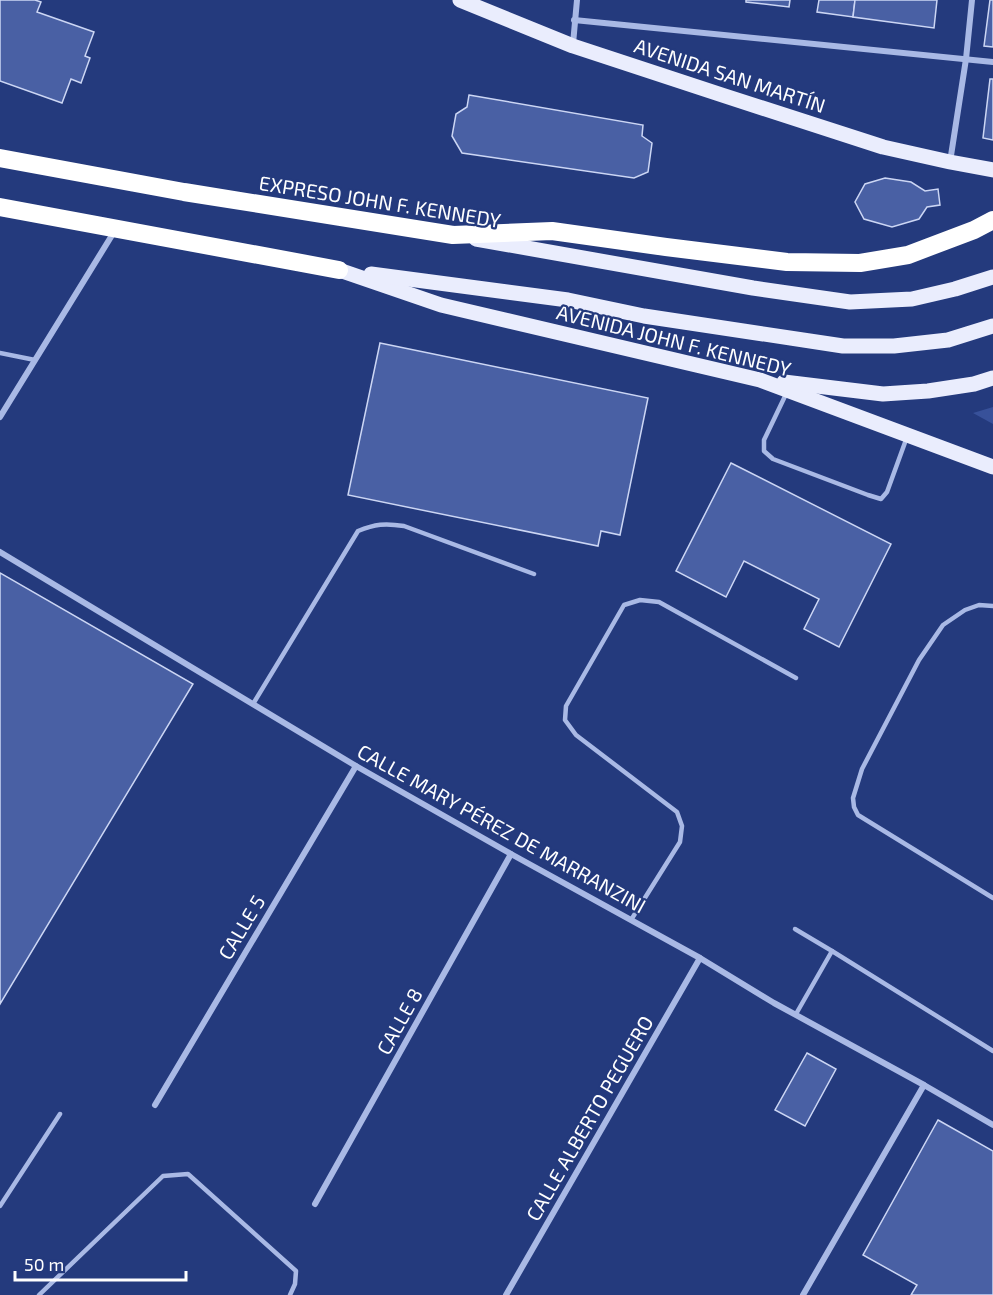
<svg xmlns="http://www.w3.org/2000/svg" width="993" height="1295" font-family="'Exo 2',sans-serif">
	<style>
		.green { fill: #38519a }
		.building { fill: #4960a4; stroke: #ccd6f4; stroke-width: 1.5 }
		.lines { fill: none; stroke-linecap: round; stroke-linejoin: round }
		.lane { stroke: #a9b9e5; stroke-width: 4.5 }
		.street { stroke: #a9b9e5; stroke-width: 6 }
		.primary { stroke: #eaedfd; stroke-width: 15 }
		.highway { stroke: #fff; stroke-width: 18 }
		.labels { text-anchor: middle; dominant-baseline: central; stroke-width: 4.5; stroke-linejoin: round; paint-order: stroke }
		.street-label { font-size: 20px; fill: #fff; stroke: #243a7d }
	</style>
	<rect width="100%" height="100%" fill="#243a7d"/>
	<polygon class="green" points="993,407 993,424 973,413"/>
	<g class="building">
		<polygon points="0,0 35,0 41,2 37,12 94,32 85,56 90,58 81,83 71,79 62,103 0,81"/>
		<polygon points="746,0 790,0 789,7 746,2"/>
		<polygon points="819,0 855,0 853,17 817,12"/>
		<polygon points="855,0 937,0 934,28 853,17"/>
		<polygon points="990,0 993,0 993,47 984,46"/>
		<polygon points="990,79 993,79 993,140 983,138"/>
		<polygon points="469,95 643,125 642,136 652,143 648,172 634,178 462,153 452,136 456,114 467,107"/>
		<polygon points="885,178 911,182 925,191 938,189 940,205 927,207 919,219 892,227 864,219 855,202 865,184"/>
		<polygon points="380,343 648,398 620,535 601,531 598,546 348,495"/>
		<polygon points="731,463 891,544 839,647 804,629 819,599 744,561 726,597 676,571"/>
		<polygon points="0,573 193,684 0,1004"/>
		<polygon points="807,1053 836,1069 805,1126 775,1110"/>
		<polygon points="938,1120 993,1151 993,1295 911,1295 917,1285 863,1255"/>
	</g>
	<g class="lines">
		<g class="lane">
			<polyline points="0,353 35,360"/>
			<polyline points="787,392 764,440 764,451 773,459 868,495 881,499 887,492 907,437"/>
			<polyline points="993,606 979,605 965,610 943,625 919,660 862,769 853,798 854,807 858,815 993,898"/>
			<path d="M 253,704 L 358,531 C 375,524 385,523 404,526 L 534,574"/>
			<polyline points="631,920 680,842 682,826 677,812 576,735 565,720 566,706 624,605 640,600 659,602 796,678"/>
			<polyline points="795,929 832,951"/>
			<polyline points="796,1014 832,951 993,1051"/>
			<polyline points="0,1206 60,1114"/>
			<polyline points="39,1295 163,1176 188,1174 296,1271 295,1284 290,1295"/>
		</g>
		<g class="street">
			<polyline points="574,20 993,62"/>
			<polyline points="573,44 577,0"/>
			<polyline points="950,162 966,59 972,0"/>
			<polyline points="0,417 114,232"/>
			<polyline points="0,552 356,766 511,854 700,958 774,1003 924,1085 993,1125"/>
			<polyline points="155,1105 356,766"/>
			<polyline points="315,1204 511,854"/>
			<polyline points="506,1295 700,958"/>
			<polyline points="803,1295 924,1085"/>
		</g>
		<g class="primary">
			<polyline points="460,0 573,46 722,95 883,147 950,162 993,170"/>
			<polyline points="476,239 753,288 850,302 912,299 955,289 993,277"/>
			<polyline points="339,270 441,305 760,380 993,467"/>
			<polyline points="371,274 568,300 644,316 843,346 894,346 948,340 993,326"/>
			<polyline points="784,382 883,394 928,391 974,384 993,378"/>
		</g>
		<g class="highway">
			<polyline points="0,158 184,192 453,235 552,231 666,247 787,262 860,263 908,255 974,230 993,220"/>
			<polyline points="0,207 339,270"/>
		</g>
	</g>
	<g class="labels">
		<g class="street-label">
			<text transform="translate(730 75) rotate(18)">AVENIDA SAN MARTÍN</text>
			<text transform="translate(380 201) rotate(9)">EXPRESO JOHN F. KENNEDY</text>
			<text transform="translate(674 340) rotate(14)">AVENIDA JOHN F. KENNEDY</text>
			<text transform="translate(502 828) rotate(29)">CALLE MARY PÉREZ DE MARRANZINI</text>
			<text transform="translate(241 927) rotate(-59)">CALLE 5</text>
			<text transform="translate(399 1021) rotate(-61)">CALLE 8</text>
			<text transform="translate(589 1118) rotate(-60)">CALLE ALBERTO PEGUERO</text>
		</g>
	</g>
	<path d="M15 1271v9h171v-9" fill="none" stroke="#ffffff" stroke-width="3"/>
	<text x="24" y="1271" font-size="18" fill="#ffffff" stroke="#243a7d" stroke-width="4.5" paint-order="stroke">50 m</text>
</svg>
